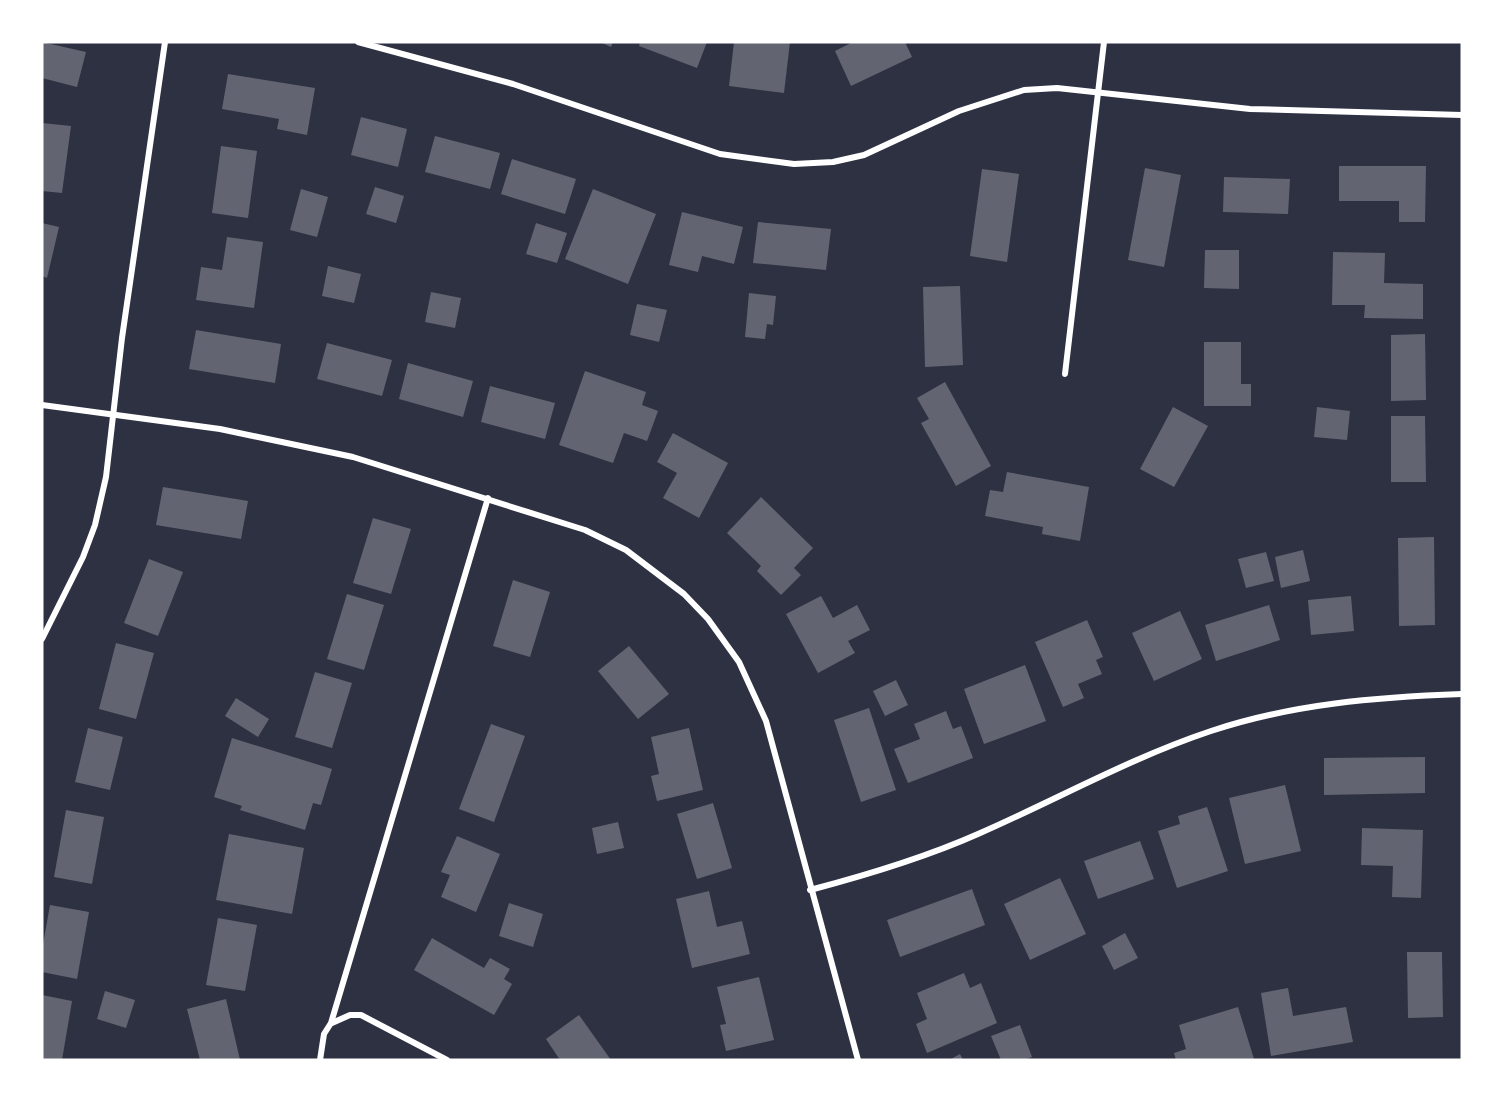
<svg xmlns="http://www.w3.org/2000/svg" width="1504" height="1102" font-family="'Nunito Sans',sans-serif">
	<style>
		.building { fill: #626471 }
		.lines { fill: none; stroke-linecap: round; stroke-linejoin: round }
		.minor { stroke: #fff; stroke-width: 6 }
	</style>
	<rect width="100%" height="100%" fill="#2d3142"/>
	<g class="building">
		<polygon points="42,42 86,52 77,87 42,78"/>
		<polygon points="600,42 613,42 611,47"/>
		<polygon points="640,42 707,42 697,68 639,46"/>
		<polygon points="734,42 790,42 784,93 729,86"/>
		<polygon points="853,42 905,42 912,57 851,86 835,51"/>
		<polygon points="228,74 315,88 307,135 277,129 279,119 222,109"/>
		<polygon points="361,117 407,129 398,167 351,155"/>
		<polygon points="42,123 71,126 62,193 42,191"/>
		<polygon points="435,136 500,153 490,189 425,172"/>
		<polygon points="221,146 257,151 248,218 212,213"/>
		<polygon points="512,159 576,179 565,214 501,194"/>
		<polygon points="1339,166 1426,166 1425,222 1399,222 1399,201 1339,201"/>
		<polygon points="1145,168 1181,175 1164,267 1128,260"/>
		<polygon points="982,169 1019,174 1007,262 970,256"/>
		<polygon points="1224,177 1290,179 1288,214 1223,212"/>
		<polygon points="375,187 404,196 396,223 366,214"/>
		<polygon points="301,189 328,197 317,237 290,230"/>
		<polygon points="593,189 656,214 628,284 565,259"/>
		<polygon points="682,212 743,227 734,264 702,256 698,272 669,265"/>
		<polygon points="758,222 831,229 826,270 753,263"/>
		<polygon points="42,223 59,227 47,278 42,276"/>
		<polygon points="536,223 567,233 557,263 526,254"/>
		<polygon points="227,237 263,242 254,308 196,300 201,267 222,270"/>
		<polygon points="1205,250 1239,250 1239,289 1204,288"/>
		<polygon points="1333,252 1385,253 1384,283 1423,284 1423,319 1364,318 1365,305 1332,305"/>
		<polygon points="328,266 361,274 354,303 322,296"/>
		<polygon points="960,286 963,365 925,367 923,287"/>
		<polygon points="431,292 461,298 455,328 425,322"/>
		<polygon points="749,293 776,296 773,325 767,324 765,339 745,337"/>
		<polygon points="637,304 667,310 659,342 630,335"/>
		<polygon points="196,330 281,344 275,383 189,369"/>
		<polygon points="1425,334 1426,400 1391,401 1391,335"/>
		<polygon points="1204,342 1241,342 1241,384 1251,384 1251,406 1204,406"/>
		<polygon points="327,343 392,360 382,396 317,379"/>
		<polygon points="408,363 473,381 463,417 399,399"/>
		<polygon points="585,371 646,392 642,405 658,411 647,441 624,433 613,463 559,445"/>
		<polygon points="945,382 991,466 956,486 921,423 929,419 917,398"/>
		<polygon points="490,386 555,403 545,439 481,422"/>
		<polygon points="1173,407 1208,426 1174,487 1140,469"/>
		<polygon points="1317,407 1350,411 1347,440 1314,437"/>
		<polygon points="1391,416 1425,416 1426,482 1391,482"/>
		<polygon points="673,433 728,463 699,518 663,498 677,473 657,462"/>
		<polygon points="1007,472 1089,487 1080,541 1042,534 1043,527 985,516 990,490 1003,492"/>
		<polygon points="163,487 248,501 241,539 156,525"/>
		<polygon points="761,497 813,548 794,568 801,575 781,595 757,571 761,566 727,533"/>
		<polygon points="373,518 411,529 391,594 353,583"/>
		<polygon points="1434,537 1435,625 1399,626 1398,538"/>
		<polygon points="1303,550 1310,581 1281,588 1275,557"/>
		<polygon points="1266,552 1274,581 1246,588 1238,559"/>
		<polygon points="149,559 183,572 158,636 124,623"/>
		<polygon points="513,580 550,592 530,657 493,646"/>
		<polygon points="347,594 384,605 364,670 327,659"/>
		<polygon points="821,596 833,618 857,605 870,630 848,641 855,653 818,673 786,614"/>
		<polygon points="1351,596 1354,631 1311,635 1308,600"/>
		<polygon points="1269,605 1280,640 1216,661 1205,625"/>
		<polygon points="1180,611 1202,659 1154,681 1132,633"/>
		<polygon points="1087,620 1103,657 1096,660 1102,674 1078,684 1084,698 1063,707 1035,642"/>
		<polygon points="116,643 154,653 136,719 99,709"/>
		<polygon points="629,646 669,694 638,719 598,671"/>
		<polygon points="1025,665 1046,721 984,744 964,689"/>
		<polygon points="315,672 352,683 332,748 295,737"/>
		<polygon points="896,680 908,705 885,716 873,691"/>
		<polygon points="236,698 269,719 258,737 225,716"/>
		<polygon points="869,708 896,790 861,802 834,720"/>
		<polygon points="946,711 953,729 961,726 973,758 908,783 894,749 920,739 914,724"/>
		<polygon points="491,724 525,736 494,822 459,809"/>
		<polygon points="88,728 123,737 110,790 75,782"/>
		<polygon points="689,728 703,790 657,801 651,776 659,774 651,737"/>
		<polygon points="232,738 332,769 321,805 313,803 305,830 240,810 242,806 214,797"/>
		<polygon points="1425,757 1425,793 1324,795 1324,758"/>
		<polygon points="1285,785 1301,851 1245,864 1229,798"/>
		<polygon points="713,803 732,868 697,879 677,814"/>
		<polygon points="1207,807 1228,871 1177,888 1158,831 1180,824 1178,816"/>
		<polygon points="66,810 104,817 92,884 54,877"/>
		<polygon points="618,822 624,848 597,854 592,828"/>
		<polygon points="1362,828 1423,830 1421,898 1392,897 1393,866 1361,865"/>
		<polygon points="229,834 304,848 292,914 216,900"/>
		<polygon points="457,836 500,854 476,912 441,897 450,875 441,872"/>
		<polygon points="1140,841 1154,879 1098,899 1084,861"/>
		<polygon points="1060,878 1086,934 1030,960 1004,904"/>
		<polygon points="972,889 985,925 900,957 887,920"/>
		<polygon points="709,891 717,927 742,921 750,954 692,968 676,899"/>
		<polygon points="509,903 543,914 533,947 499,936"/>
		<polygon points="50,905 89,912 77,979 42,972 42,950"/>
		<polygon points="218,918 257,925 245,991 206,985"/>
		<polygon points="1125,933 1138,958 1114,970 1102,946"/>
		<polygon points="432,938 484,968 490,958 510,969 504,979 512,984 494,1015 414,970"/>
		<polygon points="1407,952 1442,952 1443,1017 1408,1018"/>
		<polygon points="964,973 970,988 981,983 997,1023 927,1053 916,1024 927,1019 917,993"/>
		<polygon points="759,977 774,1040 726,1051 720,1025 726,1024 717,987"/>
		<polygon points="1288,988 1293,1016 1346,1007 1353,1042 1271,1056 1261,993"/>
		<polygon points="105,991 135,1000 126,1028 97,1019"/>
		<polygon points="42,995 72,1001 62,1060 42,1060"/>
		<polygon points="226,999 240,1060 200,1060 187,1009"/>
		<polygon points="1238,1007 1254,1059 1176,1060 1174,1053 1186,1049 1179,1025"/>
		<polygon points="579,1015 611,1060 560,1060 546,1039"/>
		<polygon points="1020,1025 1032,1057 1024,1060 1001,1060 991,1036"/>
		<polygon points="960,1054 963,1060 949,1060"/>
	</g>
	<g class="lines">
		<g class="minor">
			<polyline points="358,42 513,84 720,154 794,164 833,162 864,155 959,111 1024,90 1057,88 1250,109 1462,115"/>
			<polyline points="1065,374 1104,42"/>
			<polyline points="42,405 220,429 353,457 585,530 626,550 684,594 708,619 739,662 766,721 858,1060"/>
			<polyline points="42,639 83,557 95,525 106,477 122,338 165,42"/>
			<path d="M 810,890 C 867,875 924,858 978,834 C 1056,800 1130,758 1211,731 C 1292,704 1377,697 1462,694"/>
			<polyline points="332,1023 350,1015 361,1015 447,1060"/>
			<polyline points="320,1060 324,1034 331,1023 488,498"/>
		</g>
	</g>
	<rect width="1504" height="1102" fill="none" stroke="#ffffff" stroke-width="87"/>
</svg>
